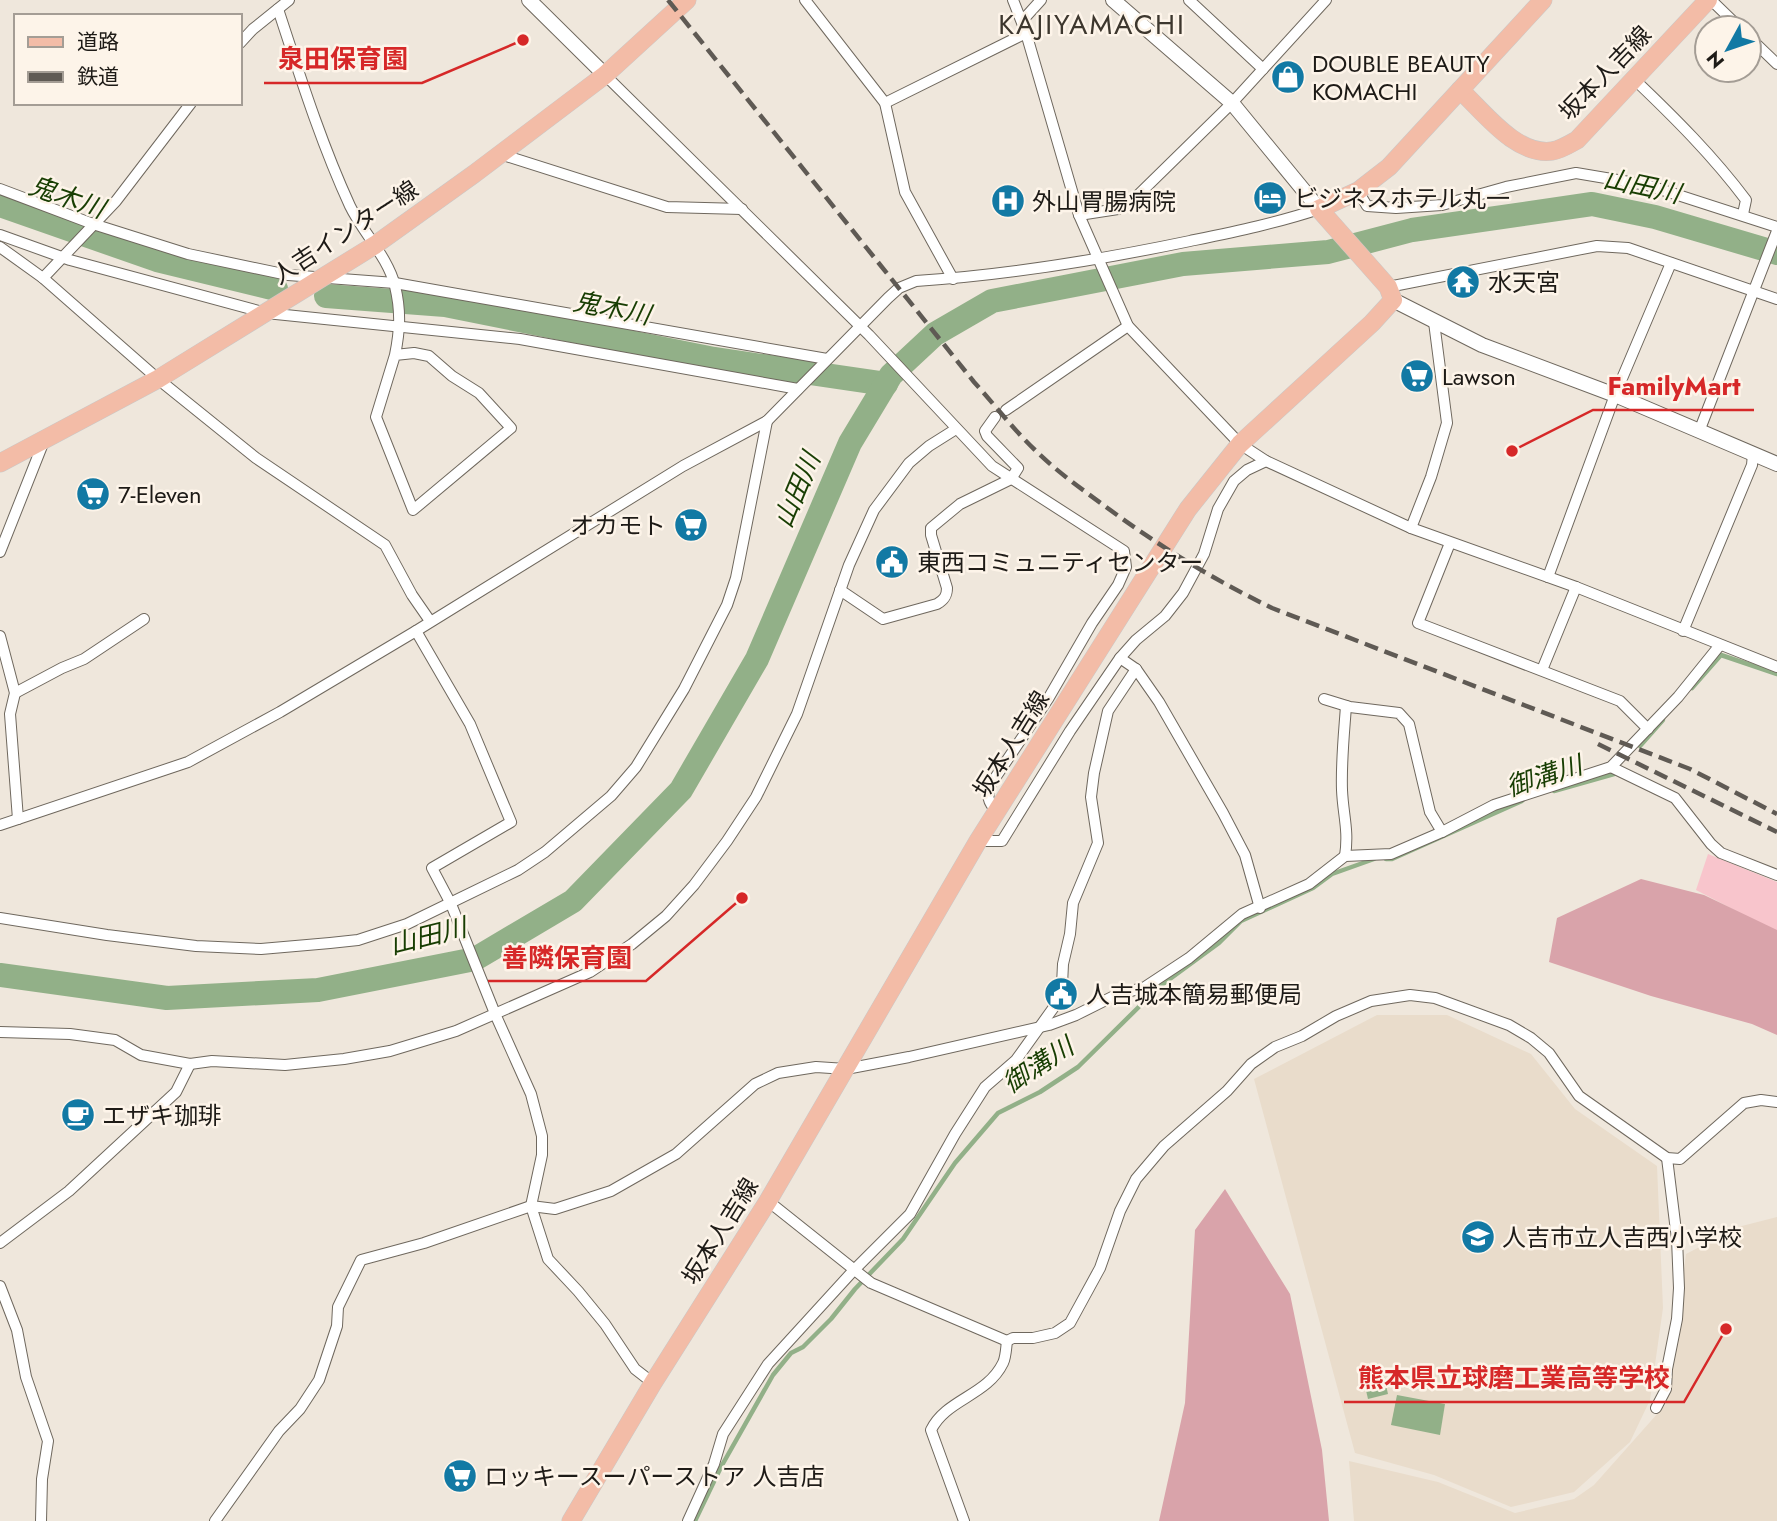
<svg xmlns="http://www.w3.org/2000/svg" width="1777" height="1521" font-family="Jost,'Noto Sans JP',sans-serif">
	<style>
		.built { fill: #e9dccb }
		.green { fill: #f8c5cc }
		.forest { fill: #d9a3aa }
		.water { fill: #92b088 }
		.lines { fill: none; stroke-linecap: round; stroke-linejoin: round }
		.stream { stroke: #92b088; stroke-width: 4.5 }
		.river { stroke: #92b088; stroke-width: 24 }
		.minor-casing { stroke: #6f685e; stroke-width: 12 }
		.tertiary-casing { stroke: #6f685e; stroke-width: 16 }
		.primary-casing { stroke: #c9c8c7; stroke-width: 19 }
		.minor { stroke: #fff; stroke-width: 10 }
		.tertiary { stroke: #fff; stroke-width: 14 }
		.primary { stroke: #f3bca7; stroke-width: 18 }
		.rail { stroke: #5f5a54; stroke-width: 4.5; stroke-dasharray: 14 7; stroke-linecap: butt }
		.labels { text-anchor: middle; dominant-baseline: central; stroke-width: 5; stroke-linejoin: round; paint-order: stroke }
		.poi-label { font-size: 24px; fill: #1e1b17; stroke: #fdf4e9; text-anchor: start }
		.street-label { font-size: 24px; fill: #1e1b17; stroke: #fdf4e9 }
		.water-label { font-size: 26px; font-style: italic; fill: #183e03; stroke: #fdf4e9 }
		.quarter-label { font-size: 28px; letter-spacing: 2px; fill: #3d372e; stroke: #fdf4e9 }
		.leader { fill: none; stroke: #d62828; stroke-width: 2.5 }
		.callout-dot { fill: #d62828; stroke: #fdf4e9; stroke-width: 2.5 }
		.callout-label { font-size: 26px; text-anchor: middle; font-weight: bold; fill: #d62828; stroke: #fdf4e9; stroke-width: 5; stroke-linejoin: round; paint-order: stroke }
	</style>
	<rect width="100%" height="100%" fill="#efe7dc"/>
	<g class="built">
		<polygon points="1377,1015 1447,1015 1531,1054 1575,1109 1657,1166 1663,1308 1650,1400 1630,1442 1574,1492 1511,1507 1434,1475 1355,1453 1254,1079"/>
		<polygon points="1777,1217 1777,1521 1354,1521 1349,1461 1438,1482 1515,1513 1574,1499 1594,1485 1666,1404 1686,1254 1738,1227"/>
	</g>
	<polygon class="green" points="1708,854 1777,882 1777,932 1696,890"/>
	<g class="forest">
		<polygon points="1641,879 1704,895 1777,930 1777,1035 1752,1024 1651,996 1549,962 1557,918"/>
		<polygon points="1225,1189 1290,1294 1322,1450 1329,1521 1159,1521 1185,1403 1195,1230"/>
	</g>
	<g class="water">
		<polygon points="1381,1364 1388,1394 1368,1399 1361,1369"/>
		<polygon points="1397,1395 1445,1404 1440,1435 1391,1425"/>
	</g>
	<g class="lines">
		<g class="stream">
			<polyline points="1692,688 1721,655 1777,674"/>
			<polyline points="1640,746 1663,720"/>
			<polyline points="1554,791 1614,774"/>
			<polyline points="1386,859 1392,859 1522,801"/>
			<polyline points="695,1521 721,1467 773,1375 791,1353 803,1347 831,1319 855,1289 903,1239 955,1163 998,1113 1040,1092 1078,1067 1159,987 1219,943 1241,921 1313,888 1332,874 1374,859"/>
		</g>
		<g class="river">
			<polyline points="0,205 157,260 276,289"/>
			<polyline points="326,296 445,305 714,359 886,384"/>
			<polyline points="0,975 167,998 318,990 475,959 573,901 681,790 757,659 850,443 891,375 935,334 992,301 1183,264 1328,252 1412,230 1592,204 1655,217 1777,253"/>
		</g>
		<g class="minor-casing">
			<g id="minor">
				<polyline points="805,0 885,103 905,192 953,279"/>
				<polyline points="1013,0 1026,33 1079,215 1128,326 1240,444 1266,461 1411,528 1576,587 1777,667"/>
				<polyline points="1189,0 1263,69"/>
				<polyline points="1711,0 1740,28"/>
				<path d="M 278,9 C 300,76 321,143 350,206 C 363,233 388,257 395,286 C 401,311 400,330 395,355 L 414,353 L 429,356 L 452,376 L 479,393 L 511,428 L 413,510 L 376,417 L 395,355"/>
				<polyline points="1022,21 1041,0"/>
				<polyline points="1749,37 1777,64"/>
				<polyline points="240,43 253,29 289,0"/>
				<path d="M 605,75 L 869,335 L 992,466 L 1124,551 L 1126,567 L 1118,585 L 1092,623 L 1048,699 L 991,784 C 987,796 987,802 997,811"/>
				<path d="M 1634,79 C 1674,117 1713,156 1746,200 L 1743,214"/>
				<polyline points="885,103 1026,33"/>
				<polyline points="500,154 667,207 742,209"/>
				<polyline points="0,189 93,224 188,254 288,275 395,283 827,359"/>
				<polyline points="1358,191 1367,206 1396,208 1442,205 1506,187 1576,173 1647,185 1777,227"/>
				<polyline points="1079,215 1118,209 1133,200 1232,103 1326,0"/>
				<polyline points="0,235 70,260 266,313 520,339 798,389"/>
				<polyline points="0,247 43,278 158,379 256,458 385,545 412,595 430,621"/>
				<polyline points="43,278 116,201 191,103"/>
				<polyline points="1388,287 1597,246 1628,248 1777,299"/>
				<polyline points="1006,410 1128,326"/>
				<polyline points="1700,429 1777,231"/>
				<polyline points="1411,528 1431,477 1447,423 1434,322"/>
				<polyline points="1450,543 1418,623 1620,701 1648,729"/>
				<polyline points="0,552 44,441"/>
				<polyline points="1548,577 1615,395 1671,263"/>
				<path d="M 840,590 L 883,619 L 937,604 C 944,600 947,596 947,588 L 931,535 L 931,528 L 960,504 L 1011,479 L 1018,468 L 987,436 L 985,431 L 995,417"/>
				<polyline points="416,631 470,724 511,822 432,868 451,904 496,1016 531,1094 542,1136 542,1155 531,1206 548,1259 578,1291 605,1324 635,1369 653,1383"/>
				<polyline points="1683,631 1752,465 1753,454"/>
				<polyline points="0,636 15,693 10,714 18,819"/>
				<polyline points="1120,658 1136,669 1159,702 1223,813 1245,855 1260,908"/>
				<polyline points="1542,670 1576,587"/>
				<polyline points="15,693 62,668 84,659 144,619"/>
				<polyline points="1324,699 1350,707 1399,713 1409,724 1430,812 1442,832"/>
				<polyline points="1611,767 1675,798 1711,844 1721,853 1777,875"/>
				<path d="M 0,825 L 188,762 L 280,712 L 416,631 L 683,466 L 767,421 L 888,298 L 899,288 L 916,281 C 1008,275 1099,260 1190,241 C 1233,232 1277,223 1319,209"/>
				<polyline points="978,841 1002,841 1070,731 1120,658 1136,640 1165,616 1183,593 1204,554 1218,509 1234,481 1247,470 1266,461"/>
				<path d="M 1345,856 C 1349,830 1343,815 1342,790 C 1341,762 1344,734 1346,706"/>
				<polyline points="0,918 107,935 196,946 261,949 330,943 358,940 407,924 518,870 545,852 611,796 636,767 684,689 727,605 736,578 767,421"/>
				<polyline points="0,1032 70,1034 115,1040 141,1055 190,1064 212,1061 285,1065 344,1059 390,1051 456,1031 590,972 632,944 666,916 694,885 727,841 756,797 797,714 849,565 874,510 909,463 929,446 956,429"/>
				<polyline points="768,1201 871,1283 1007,1341 1013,1338 1033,1338 1055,1333 1070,1323 1100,1268 1120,1211 1136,1179 1164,1146 1227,1091 1251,1064 1275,1047 1302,1036 1336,1016 1371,1001 1410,995 1435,998 1509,1025 1531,1038 1549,1053 1579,1096 1667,1158 1680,1159 1744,1103 1761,1100 1777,1102"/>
				<polyline points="0,1243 69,1191 176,1092 190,1064"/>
				<polyline points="0,1286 17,1330 26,1377 48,1441 42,1479 41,1521"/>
				<polyline points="1656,1408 1666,1389 1667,1369 1677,1319 1679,1288 1677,1239 1667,1158"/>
				<polyline points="215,1521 279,1431 300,1409 319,1380 337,1326 338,1307 361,1260 424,1243 531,1206 555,1209 611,1191 676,1154 755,1084 778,1073 816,1067 846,1069 909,1057 1049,1025 1076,1015 1114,996 1145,987 1189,958 1242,914 1309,884 1345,856 1391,854 1442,832 1494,805 1611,767 1678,697 1720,645"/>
				<polyline points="688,1521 714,1464 723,1434 768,1364 853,1271 910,1214 955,1134 985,1087 1016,1060 1054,1007 1062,985 1063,964 1070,934 1073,903 1098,843 1091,797 1094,773 1108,711 1136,669"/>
				<path d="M 964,1521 L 931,1430 C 946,1399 987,1396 1003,1363 C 1006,1357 1006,1348 1007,1341"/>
			</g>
		</g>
		<g class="tertiary-casing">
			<g id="tertiary">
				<polyline points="529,0 605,75"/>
				<polyline points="1113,0 1232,103 1319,209"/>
				<polyline points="1393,300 1482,345 1615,395 1777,464"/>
			</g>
		</g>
		<g class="primary-casing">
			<g id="primary">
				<path d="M 1460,90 C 1484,112 1516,156 1552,151 C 1560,150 1570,144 1577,140 L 1708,0"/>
				<polyline points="0,463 158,379 375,245 474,174 605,75 687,0"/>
				<polyline points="571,1521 653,1383 768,1201 978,841 1188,509 1240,444 1372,323 1393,300 1388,287 1319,209 1358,191 1389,167 1543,0"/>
			</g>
		</g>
		<use href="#minor" class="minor"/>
		<use href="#tertiary" class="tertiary"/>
		<use href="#primary" class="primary"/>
		<g class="rail">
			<path d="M 668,0 L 974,382 C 994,404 1013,429 1035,450 C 1055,470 1079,487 1102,504 C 1156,544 1212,579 1272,608 L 1690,769 L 1777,814"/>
			<polyline points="1598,744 1777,832"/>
		</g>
	</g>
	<defs>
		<g id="shop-disc" transform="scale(1.75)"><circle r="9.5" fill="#1279a4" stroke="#fdf4e9"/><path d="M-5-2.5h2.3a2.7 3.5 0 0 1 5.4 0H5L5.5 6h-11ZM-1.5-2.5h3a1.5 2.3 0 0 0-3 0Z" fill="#fff"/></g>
		<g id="hotel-disc" transform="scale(1.75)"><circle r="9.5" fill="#1279a4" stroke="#fdf4e9"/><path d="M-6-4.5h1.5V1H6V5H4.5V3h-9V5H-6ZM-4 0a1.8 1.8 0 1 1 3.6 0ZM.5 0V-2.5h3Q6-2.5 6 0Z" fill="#fff"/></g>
		<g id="hospital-disc" transform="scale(1.75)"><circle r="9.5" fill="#1279a4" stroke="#fdf4e9"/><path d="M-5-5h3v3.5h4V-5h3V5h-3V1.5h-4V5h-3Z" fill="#fff"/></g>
		<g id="temple-disc" transform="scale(1.75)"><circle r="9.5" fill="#1279a4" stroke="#fdf4e9"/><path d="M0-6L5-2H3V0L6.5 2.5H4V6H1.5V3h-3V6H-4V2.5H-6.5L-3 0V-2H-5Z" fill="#fff"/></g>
		<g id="supermarket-disc" transform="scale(1.75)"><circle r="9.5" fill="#1279a4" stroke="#fdf4e9"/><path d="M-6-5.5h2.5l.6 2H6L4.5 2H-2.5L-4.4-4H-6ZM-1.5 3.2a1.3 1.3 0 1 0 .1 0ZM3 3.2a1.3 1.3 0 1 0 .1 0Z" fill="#fff"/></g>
		<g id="civic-disc" transform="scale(1.75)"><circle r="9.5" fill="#1279a4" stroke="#fdf4e9"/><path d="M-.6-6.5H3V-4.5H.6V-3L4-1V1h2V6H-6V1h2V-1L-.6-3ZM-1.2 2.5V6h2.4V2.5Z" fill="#fff"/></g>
		<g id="cafe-disc" transform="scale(1.75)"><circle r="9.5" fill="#1279a4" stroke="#fdf4e9"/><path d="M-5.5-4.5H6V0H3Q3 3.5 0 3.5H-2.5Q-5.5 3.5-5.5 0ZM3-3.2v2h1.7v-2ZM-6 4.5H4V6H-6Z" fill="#fff"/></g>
		<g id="school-disc" transform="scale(1.75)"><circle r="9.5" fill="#1279a4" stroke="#fdf4e9"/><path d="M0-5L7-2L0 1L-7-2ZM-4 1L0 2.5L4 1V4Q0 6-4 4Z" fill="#fff"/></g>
	</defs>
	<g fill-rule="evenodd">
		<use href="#shop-disc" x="1288" y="77"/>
		<use href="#hotel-disc" x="1270" y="198"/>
		<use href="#hospital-disc" x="1008" y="201"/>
		<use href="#temple-disc" x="1463" y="282"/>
		<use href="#supermarket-disc" x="1417" y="376"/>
		<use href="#supermarket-disc" x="93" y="494"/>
		<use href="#supermarket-disc" x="691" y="525"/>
		<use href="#civic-disc" x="892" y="562"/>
		<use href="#civic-disc" x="1061" y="994"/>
		<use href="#cafe-disc" x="78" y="1115"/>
		<use href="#school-disc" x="1478" y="1237"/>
		<use href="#supermarket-disc" x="460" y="1476"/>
	</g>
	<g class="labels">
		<g class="poi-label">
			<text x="1312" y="63">DOUBLE BEAUTY<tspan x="1312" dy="28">KOMACHI</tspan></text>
			<text x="1294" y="198">ビジネスホテル丸一</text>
			<text x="1032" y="201">外山胃腸病院</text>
			<text x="1488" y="282">水天宮</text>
			<text x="1442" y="376">Lawson</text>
			<text x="118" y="494">7-Eleven</text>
			<text x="666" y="525" text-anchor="end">オカモト</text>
			<text x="917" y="562">東西コミュニティセンター</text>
			<text x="1086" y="994">人吉城本簡易郵便局</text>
			<text x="102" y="1115">エザキ珈琲</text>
			<text x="1502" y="1237">人吉市立人吉西小学校</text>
			<text x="484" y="1476">ロッキースーパーストア 人吉店</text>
		</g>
		<g class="street-label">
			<text transform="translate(1605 73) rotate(-46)">坂本人吉線</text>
			<text transform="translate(345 232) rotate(-33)">人吉インター線</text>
			<text transform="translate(1011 744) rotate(-58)">坂本人吉線</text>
			<text transform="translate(720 1231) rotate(-58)">坂本人吉線</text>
		</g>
		<g class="water-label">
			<text transform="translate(1642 186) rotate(12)">山田川</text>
			<text transform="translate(67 197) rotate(19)">鬼木川</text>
			<text transform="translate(612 308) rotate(11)">鬼木川</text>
			<text transform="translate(797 490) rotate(-67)">山田川</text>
			<text transform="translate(1544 776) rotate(-18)">御溝川</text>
			<text transform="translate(428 936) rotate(-14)">山田川</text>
			<text transform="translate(1038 1065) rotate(-33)">御溝川</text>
		</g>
		<g class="quarter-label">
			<text x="1092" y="24">KAJIYAMACHI</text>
		</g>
	</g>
	<path class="leader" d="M523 40L422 83H264M1512 451L1593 410H1754M742 898L646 981H488M1726 1329L1684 1402H1344"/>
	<g class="callout-dot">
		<circle cx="523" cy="40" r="7"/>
		<circle cx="1512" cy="451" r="7"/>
		<circle cx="742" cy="898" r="7"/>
		<circle cx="1726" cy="1329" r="7"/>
	</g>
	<g class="callout-label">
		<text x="343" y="68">泉田保育園</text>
		<text x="1674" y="395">FamilyMart</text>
		<text x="567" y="967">善隣保育園</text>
		<text x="1514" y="1387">熊本県立球磨工業高等学校</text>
	</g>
	<rect x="14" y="14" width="228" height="91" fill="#fdf4e9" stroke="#a49d95" stroke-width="2"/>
	<rect x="28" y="37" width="35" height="10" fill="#f3bca7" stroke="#a49d95" stroke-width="2"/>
	<text x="77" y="49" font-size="21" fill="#1e1b17">道路</text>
	<rect x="28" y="72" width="35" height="10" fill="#5f5a54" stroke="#a49d95" stroke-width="2"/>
	<text x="77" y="84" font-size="21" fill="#1e1b17">鉄道</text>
	<g transform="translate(1728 49) rotate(230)"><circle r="33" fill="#fdf4e9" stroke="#a49d95" stroke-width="2"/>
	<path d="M0-5L12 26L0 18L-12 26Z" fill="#1279a4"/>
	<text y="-10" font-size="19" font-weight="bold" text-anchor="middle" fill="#1e1b17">N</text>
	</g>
</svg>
